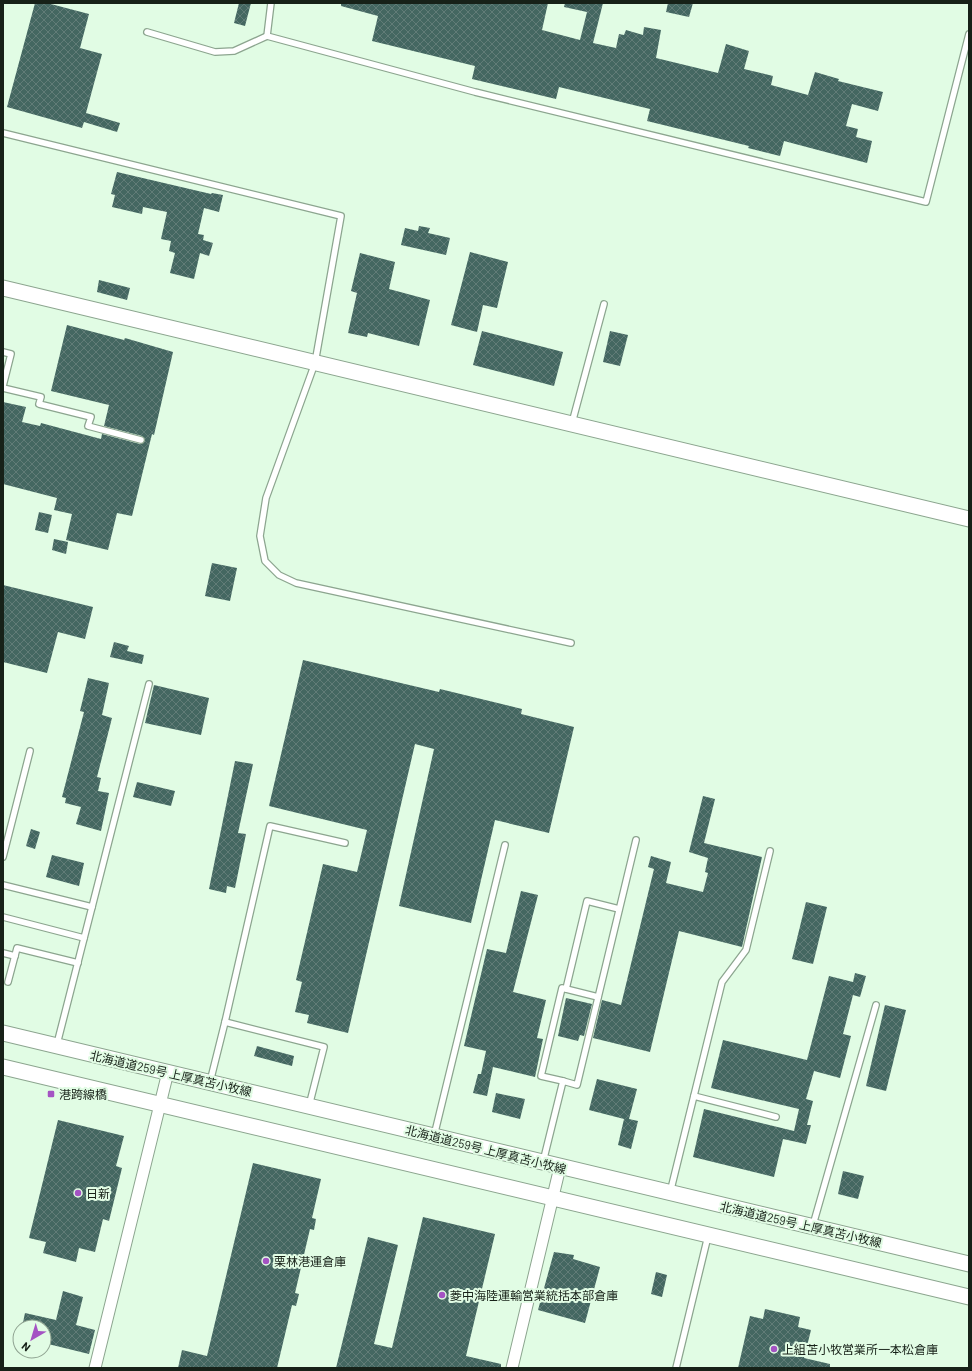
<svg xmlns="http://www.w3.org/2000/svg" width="972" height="1371" font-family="Barlow,'Noto Sans JP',sans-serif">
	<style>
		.building { fill: url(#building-cross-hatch) }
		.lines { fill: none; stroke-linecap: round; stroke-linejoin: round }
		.lane-casing { stroke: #8ca58f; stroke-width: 8 }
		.street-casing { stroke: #8ca58f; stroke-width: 13 }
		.secondary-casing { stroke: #8ca58f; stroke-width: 17 }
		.lane { stroke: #fff; stroke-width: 5.5 }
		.street { stroke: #fff; stroke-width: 11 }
		.secondary { stroke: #fff; stroke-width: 15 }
		.poi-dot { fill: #a453c3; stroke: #e1fce4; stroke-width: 1.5 }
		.labels { text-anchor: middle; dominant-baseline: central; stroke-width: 4; stroke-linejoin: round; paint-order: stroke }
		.street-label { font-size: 12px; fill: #172118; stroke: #e1fce4 }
		.poi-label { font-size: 12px; fill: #172118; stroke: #e1fce4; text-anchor: start }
	</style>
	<defs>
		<pattern id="building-cross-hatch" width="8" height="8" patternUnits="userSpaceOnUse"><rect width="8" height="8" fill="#446761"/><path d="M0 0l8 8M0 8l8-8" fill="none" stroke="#617c77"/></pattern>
	</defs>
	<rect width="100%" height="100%" fill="#e1fce4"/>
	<g class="building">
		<polygon points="35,3 47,3 89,14 80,48 102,54 86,113 120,123 117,132 84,122 82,128 7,107"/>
		<polygon points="239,3 251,3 245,26 234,23"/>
		<polygon points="341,3 548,3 542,30 580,40 587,12 564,7 565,3 603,3 593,43 616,48 619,34 624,35 626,30 643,35 644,27 661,30 656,58 718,73 726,44 749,51 744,69 773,76 771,85 808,95 815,72 839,79 838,81 883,92 878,111 852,104 846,126 858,129 856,137 872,141 867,163 784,141 780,156 748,148 749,146 647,121 650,109 559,87 556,99 472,79 475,66 372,41 378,16 341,6"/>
		<polygon points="668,3 693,3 689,17 666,12"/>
		<polygon points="117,172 211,194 212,193 223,195 219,212 204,208 198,234 204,235 203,240 213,243 209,256 200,253 194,279 170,273 175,253 169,251 171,241 161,239 167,212 143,207 142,214 112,207 115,195 111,194"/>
		<polygon points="419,226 430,228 428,233 450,238 446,255 401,245 405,228 418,231"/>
		<polygon points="470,252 508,262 497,308 483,305 477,332 451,325"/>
		<polygon points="360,253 395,262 389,289 430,300 419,346 368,333 367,337 348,333 357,293 351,291"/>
		<polygon points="99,280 130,288 127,300 97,292"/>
		<polygon points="67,325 124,340 125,338 173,352 154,435 152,434 132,516 117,513 108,550 66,540 72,514 54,510 57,498 3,484 3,402 26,407 22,422 40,426 41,423 101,439 102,434 140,444 145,441 142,436 104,426 109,405 51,391"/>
		<polygon points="482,331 563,352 554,386 473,365"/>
		<polygon points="610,331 628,335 620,366 603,362"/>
		<polygon points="39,512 52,515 48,533 35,530"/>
		<polygon points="54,539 68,542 66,554 52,550"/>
		<polygon points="212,563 237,568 230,601 205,596"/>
		<polygon points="3,585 93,607 85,639 58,632 47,673 3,662"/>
		<polygon points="114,642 129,646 127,651 144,655 142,664 110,657"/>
		<polygon points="303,660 439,692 440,689 522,709 521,714 574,727 549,833 495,820 471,923 399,906 434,749 415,744 348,1033 307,1023 309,1015 295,1012 302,982 296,980 323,864 357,872 367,830 269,806"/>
		<polygon points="88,678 109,683 102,715 112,718 97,777 101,778 98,791 109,793 101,831 76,824 81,807 65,803 66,798 62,797 84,712 80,711"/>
		<polygon points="154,685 209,698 201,735 145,723"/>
		<polygon points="235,761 253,764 238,833 246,834 235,888 227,886 226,893 209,889"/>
		<polygon points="137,782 175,791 171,806 133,797"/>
		<polygon points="703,796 715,799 704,843 762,857 742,947 679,931 650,1052 593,1038 602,1000 621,1005 654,869 648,867 651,856 671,862 666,883 703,892 708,873 705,872 708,858 689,852"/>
		<polygon points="31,829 40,832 35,849 26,846"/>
		<polygon points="52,855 84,863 79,886 46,877"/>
		<polygon points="521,891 538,895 513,992 546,1000 537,1038 543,1039 535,1077 493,1067 487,1096 473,1093 478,1074 481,1074 486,1051 464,1046 487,949 506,953"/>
		<polygon points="806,902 827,907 813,964 792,959"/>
		<polygon points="855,973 866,976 860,997 853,995 843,1034 851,1036 840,1078 814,1071 806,1099 813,1101 807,1125 811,1125 806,1144 783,1139 774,1177 693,1157 704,1109 794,1131 799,1109 711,1088 723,1040 807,1060 829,976 853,982"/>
		<polygon points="566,998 592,1004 584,1036 580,1035 578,1041 558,1036"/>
		<polygon points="885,1005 906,1010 886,1091 866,1086"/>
		<polygon points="257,1046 294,1056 292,1066 254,1056"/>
		<polygon points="597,1079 637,1089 629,1119 638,1121 631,1149 618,1145 624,1119 589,1110"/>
		<polygon points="496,1093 525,1099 520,1119 492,1112"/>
		<polygon points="58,1120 124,1136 116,1166 122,1168 109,1221 103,1219 95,1252 79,1248 76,1262 43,1253 46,1242 29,1238"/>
		<polygon points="253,1163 321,1179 312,1218 316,1219 314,1230 310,1229 295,1293 299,1294 296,1306 292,1305 277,1368 178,1368 182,1350 207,1356"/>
		<polygon points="843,1171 864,1176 858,1199 838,1194"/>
		<polygon points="423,1217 495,1234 466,1356 501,1364 501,1368 336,1368 368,1237 398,1245 374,1344 392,1348"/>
		<polygon points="554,1252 574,1255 573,1259 600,1267 585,1323 538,1310"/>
		<polygon points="656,1272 667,1275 662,1297 651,1294"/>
		<polygon points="63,1291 83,1297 76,1325 95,1330 89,1354 44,1343 44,1327 22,1327 25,1313 56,1320"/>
		<polygon points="765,1309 800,1317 798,1327 811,1330 804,1358 830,1364 830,1368 738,1368 750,1316 763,1319"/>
	</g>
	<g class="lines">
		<g class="lane-casing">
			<g id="lane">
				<polyline points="271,3 267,36 475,92 926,202 969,34"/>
				<polyline points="147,32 215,52 234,51 267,36"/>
				<polyline points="3,133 341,216 315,363 266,498 260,536 265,561 279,575 296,583 571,643"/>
				<polyline points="3,352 11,354 3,386"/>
				<polyline points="3,388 41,397 39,404 91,417 88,426 141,440"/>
				<polyline points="572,423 604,304"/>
				<polyline points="3,857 30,751"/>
				<polyline points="3,885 92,907"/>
				<polyline points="3,917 84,938"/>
				<polyline points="3,953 15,956"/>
				<polyline points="8,982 17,948 78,963"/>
				<polyline points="598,997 566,989 587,901 619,909"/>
				<polyline points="225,1022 270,826 345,843"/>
				<polyline points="57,1044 149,684"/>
				<polyline points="563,1081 541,1076 562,988 566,989"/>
				<polyline points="210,1082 225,1022 324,1047 309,1106"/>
				<polyline points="694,1096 776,1117"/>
				<polyline points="434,1136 505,845"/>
				<polyline points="543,1162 563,1081 577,1085 636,840"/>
				<polyline points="670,1193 722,982 746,950 770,851"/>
				<polyline points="813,1225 876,1005"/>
				<polyline points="676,1368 708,1236"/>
			</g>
		</g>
		<g class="street-casing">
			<g id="street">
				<polyline points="95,1368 168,1072"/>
				<polyline points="512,1368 560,1167"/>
			</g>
		</g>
		<g class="secondary-casing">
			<g id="secondary">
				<polyline points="3,288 969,519"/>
				<polyline points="3,1033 969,1264"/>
				<polyline points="3,1067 969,1297"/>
			</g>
		</g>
		<use href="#lane" class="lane"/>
		<use href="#street" class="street"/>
		<use href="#secondary" class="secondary"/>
	</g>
	<g class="poi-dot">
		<rect x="47" y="1090" width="8" height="8" rx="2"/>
		<circle cx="78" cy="1193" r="4"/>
		<circle cx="266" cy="1261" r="4"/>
		<circle cx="442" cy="1295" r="4"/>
		<circle cx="774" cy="1349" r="4"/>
	</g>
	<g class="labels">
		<g class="street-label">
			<text transform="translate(171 1073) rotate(13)">北海道道259号 上厚真苫小牧線</text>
			<text transform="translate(486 1149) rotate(14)">北海道道259号 上厚真苫小牧線</text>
			<text transform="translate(801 1224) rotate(13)">北海道道259号 上厚真苫小牧線</text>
		</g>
		<g class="poi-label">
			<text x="59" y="1094">港跨線橋</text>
			<text x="86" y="1193">日新</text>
			<text x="274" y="1261">栗林港運倉庫</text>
			<text x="450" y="1295">菱中海陸運輸営業統括本部倉庫</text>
			<text x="782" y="1349">上組苫小牧営業所一本松倉庫</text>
		</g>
	</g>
	<rect width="972" height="1371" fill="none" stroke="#172118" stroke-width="8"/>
	<g transform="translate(32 1339) rotate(218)"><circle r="19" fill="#e1fce4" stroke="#90a492"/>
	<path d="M0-3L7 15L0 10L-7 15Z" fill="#a453c3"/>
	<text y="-6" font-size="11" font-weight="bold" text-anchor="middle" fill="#172118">N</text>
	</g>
</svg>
